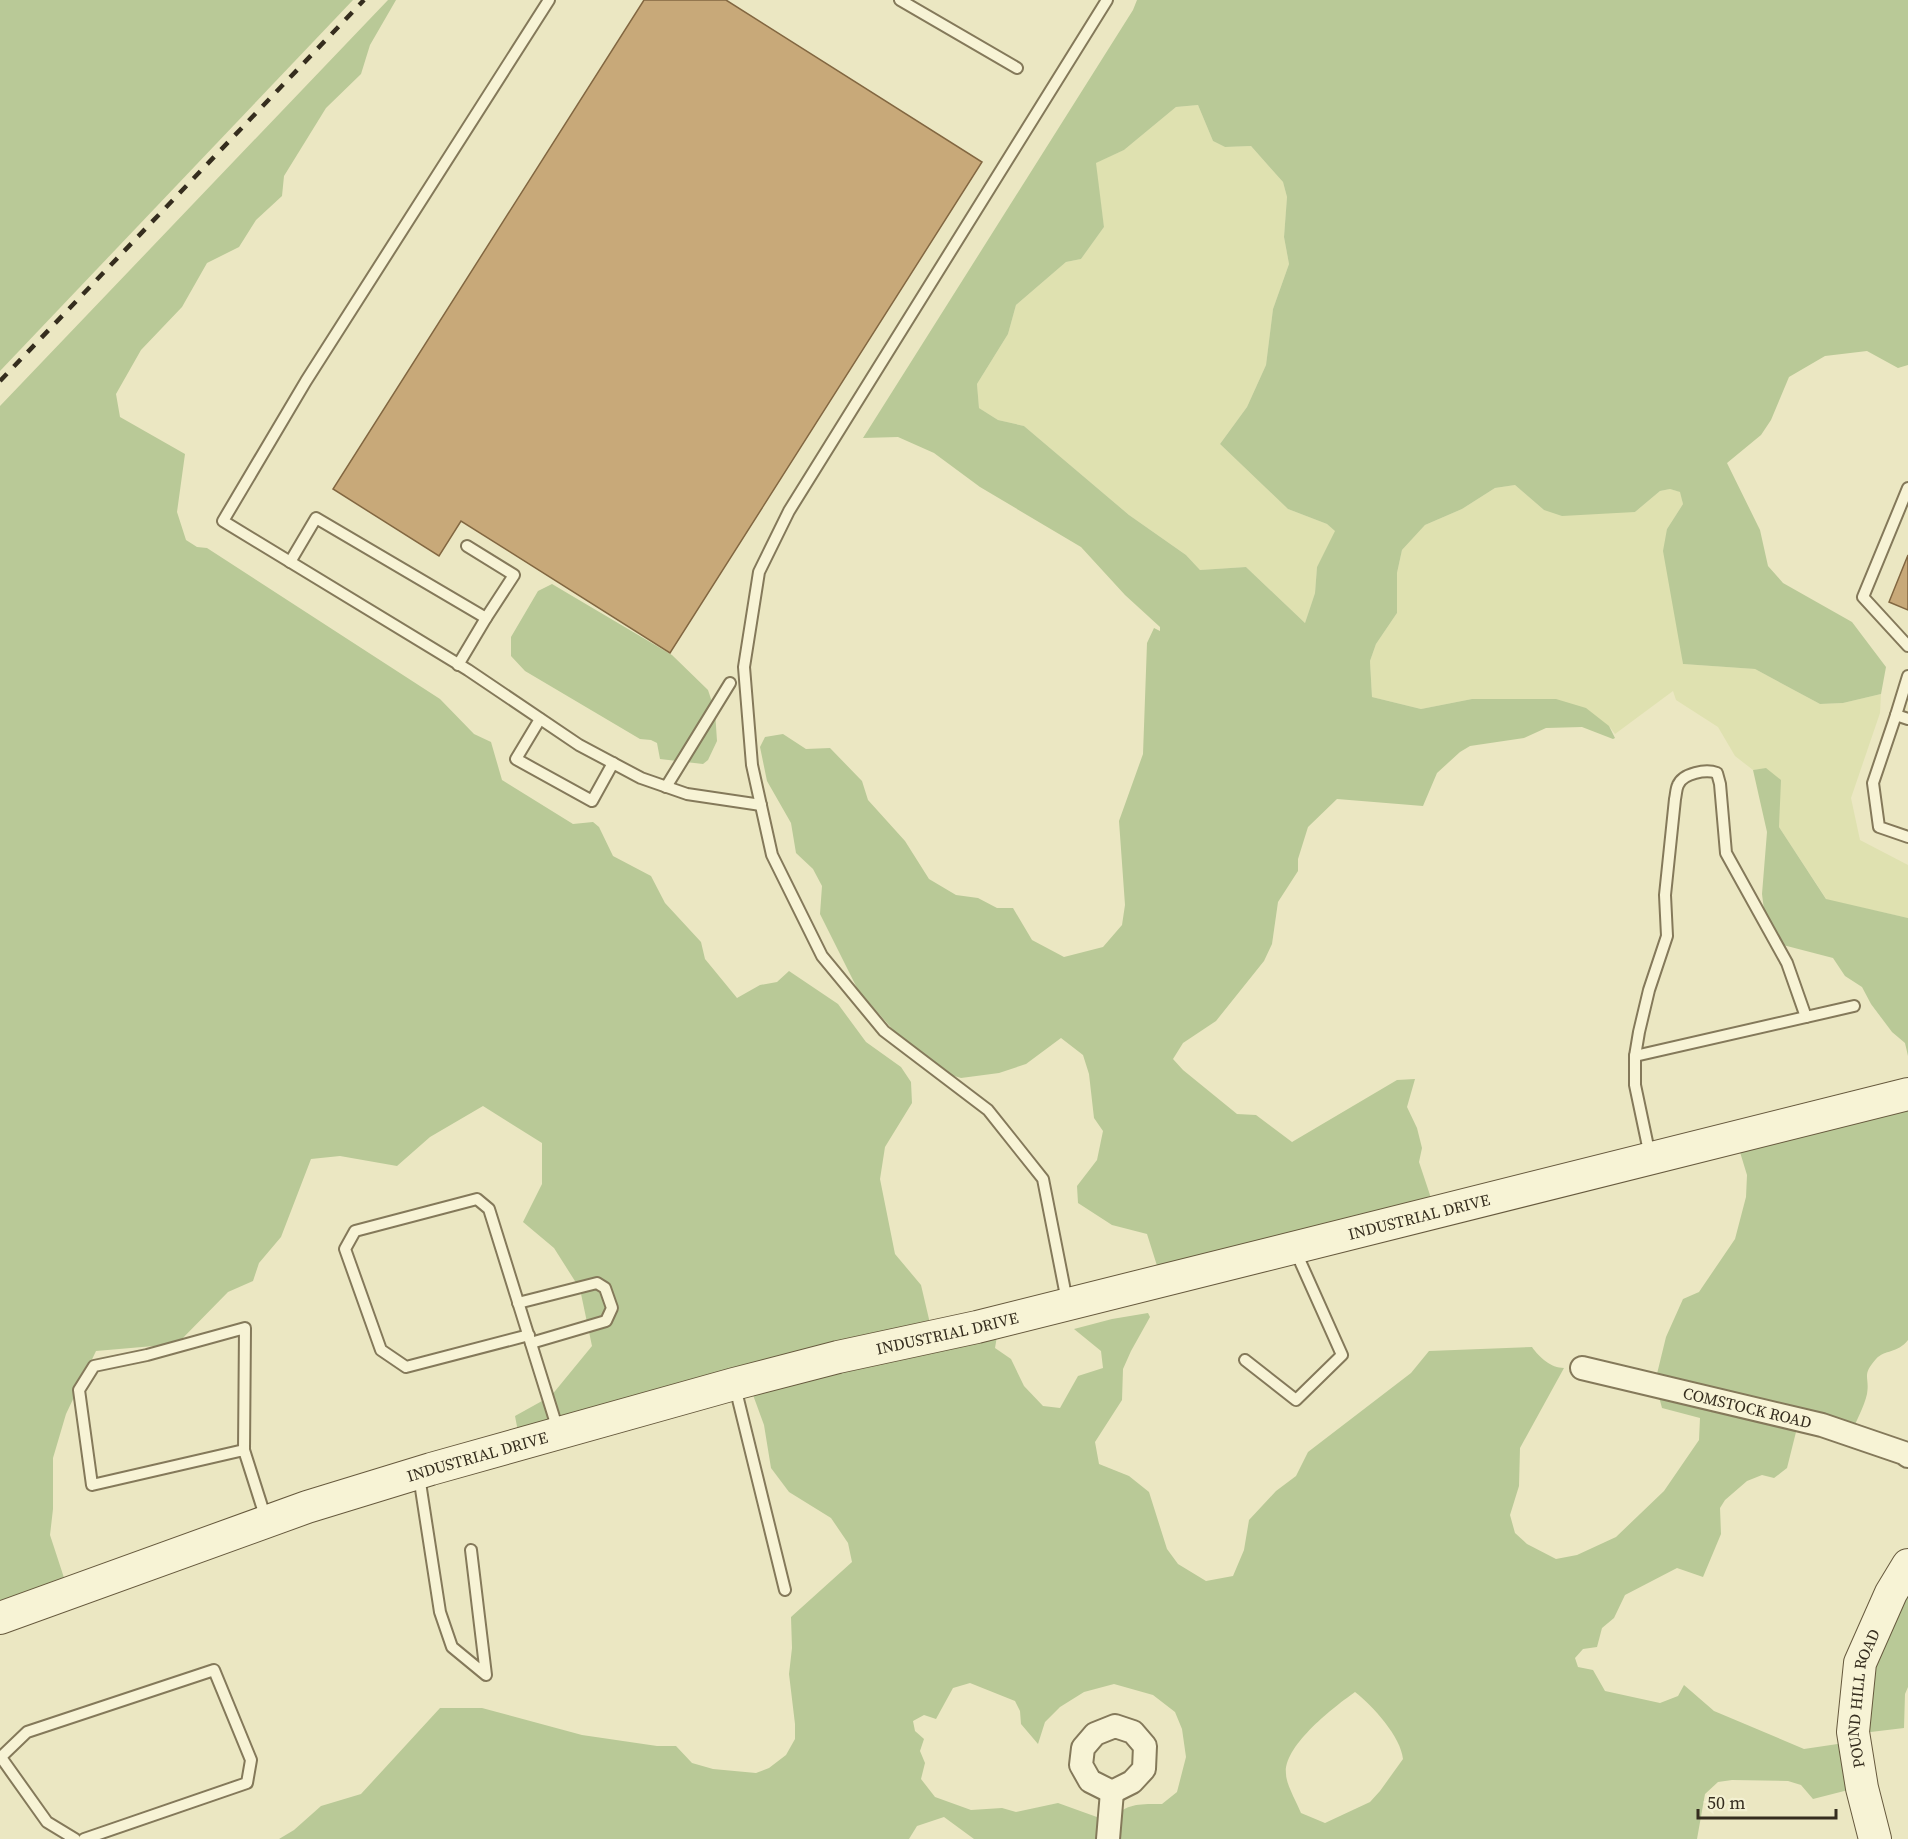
<svg xmlns="http://www.w3.org/2000/svg" width="1908" height="1839" font-family="'Source Serif 4',serif">
	<style>
		.farmland { fill: #dfe1b0 }
		.green { fill: #b9c997; fill-rule: evenodd }
		.building { fill: #c8a979; stroke: #826741; stroke-width: 1.5 }
		.lines { fill: none; stroke-linecap: round; stroke-linejoin: round }
		.lane-casing { stroke: #84795a; stroke-width: 14 }
		.street-casing { stroke: #84795a; stroke-width: 26 }
		.secondary-casing { stroke: #66593d; stroke-width: 34 }
		.lane { stroke: #f7f3d5; stroke-width: 10 }
		.street { stroke: #f7f3d5; stroke-width: 22 }
		.secondary { stroke: #f7f3d5; stroke-width: 32 }
		.rail { stroke: #352d1e; stroke-width: 4.5; stroke-dasharray: 10 10; stroke-linecap: butt }
		.labels { text-anchor: middle; dominant-baseline: central; stroke-width: 4.5; stroke-linejoin: round; paint-order: stroke }
		.street-label { font-size: 16px; fill: #352d1e; stroke: #f3f0d1 }
	</style>
	<rect width="100%" height="100%" fill="#ebe7c2"/>
	<g class="farmland">
		<polygon points="1198,105 1213,141 1225,147 1251,146 1283,182 1287,197 1284,237 1289,264 1273,309 1266,365 1247,407 1220,444 1288,509 1327,524 1336,531 1317,567 1315,593 1305,623 1246,567 1200,570 1186,555 1129,515 1024,426 998,420 979,408 977,384 1008,334 1016,305 1066,262 1081,259 1104,227 1095,163 1124,150 1176,107"/>
		<polygon points="1515,485 1544,510 1635,512 1660,491 1670,489 1681,492 1683,504 1667,529 1683,664 1755,669 1820,704 1843,703 1881,694 1880,713 1851,798 1860,840 1908,865 1908,918 1827,900 1779,827 1780,780 1766,769 1753,770 1735,756 1718,727 1676,700 1673,691 1615,734 1609,726 1472,699 1421,709 1372,697 1370,661 1376,644 1397,613 1397,573 1402,550 1425,525 1462,509 1495,488"/>
	</g>
	<g class="green">
		<polygon points="0,0 353,0 0,371"/>
		<path d="M 388,0 L 396,0 L 370,45 L 361,74 L 326,108 L 284,176 L 282,196 L 256,220 L 239,247 L 207,263 L 182,307 L 141,350 L 116,394 L 120,417 L 185,454 L 177,512 L 186,540 L 197,547 L 207,548 L 440,699 L 474,734 L 491,742 L 502,780 L 573,824 L 593,822 L 599,827 L 613,856 L 651,876 L 665,903 L 701,942 L 705,959 L 737,998 L 760,985 L 777,982 L 789,971 L 838,1004 L 866,1042 L 901,1067 L 911,1082 L 912,1103 L 885,1147 L 880,1179 L 895,1254 L 921,1285 L 932,1332 L 1000,1318 L 995,1348 L 1011,1359 L 1024,1386 L 1043,1406 L 1060,1408 L 1078,1376 L 1103,1368 L 1101,1351 L 1074,1329 L 1112,1319 L 1148,1313 L 1150,1317 L 1131,1351 L 1123,1369 L 1122,1400 L 1095,1442 L 1099,1464 L 1129,1476 L 1149,1492 L 1167,1549 L 1178,1564 L 1206,1581 L 1233,1576 L 1244,1550 L 1249,1520 L 1276,1491 L 1296,1476 L 1308,1452 L 1411,1373 L 1429,1351 L 1532,1347 C 1539,1357 1551,1368 1564,1368 L 1520,1448 L 1519,1486 L 1510,1515 L 1515,1533 L 1527,1544 L 1556,1559 L 1577,1555 L 1616,1537 L 1664,1491 L 1699,1440 L 1700,1418 L 1662,1408 L 1655,1382 L 1666,1337 L 1683,1299 L 1699,1292 L 1735,1239 L 1746,1197 L 1747,1175 L 1736,1139 L 1908,1096 L 1908,1340 C 1897,1354 1885,1349 1876,1359 C 1861,1376 1870,1376 1867,1394 C 1864,1407 1856,1421 1851,1434 L 1799,1420 L 1787,1468 L 1774,1478 L 1762,1475 L 1747,1481 L 1725,1500 L 1720,1508 L 1721,1534 L 1703,1577 L 1677,1568 L 1625,1595 L 1614,1618 L 1602,1628 L 1597,1647 L 1583,1649 L 1575,1658 L 1578,1667 L 1593,1670 L 1605,1691 L 1660,1703 L 1678,1696 L 1684,1685 L 1714,1711 L 1804,1749 L 1851,1742 L 1856,1788 L 1813,1799 L 1801,1785 L 1788,1781 L 1732,1780 L 1718,1782 L 1705,1794 L 1697,1839 L 974,1839 L 944,1817 L 917,1826 L 909,1839 L 279,1839 L 294,1830 L 321,1806 L 361,1794 L 440,1708 L 482,1708 L 582,1735 L 657,1746 L 676,1746 L 692,1763 L 713,1769 L 756,1773 L 769,1768 L 786,1755 L 795,1739 L 795,1724 L 789,1674 L 792,1648 L 791,1617 L 852,1562 L 848,1543 L 831,1518 L 789,1492 L 771,1468 L 764,1425 L 749,1384 L 520,1442 L 515,1416 L 551,1396 L 592,1346 L 580,1289 L 554,1248 L 523,1222 L 542,1184 L 542,1143 L 483,1106 L 430,1137 L 397,1166 L 340,1156 L 311,1159 L 281,1237 L 259,1263 L 253,1281 L 228,1292 L 177,1344 L 96,1351 L 66,1414 L 53,1458 L 53,1509 L 50,1535 L 68,1590 L 0,1615 L 0,406 ZM 970,1683 L 1015,1701 L 1020,1711 L 1021,1724 L 1038,1744 L 1045,1722 L 1060,1707 L 1084,1692 L 1114,1684 L 1153,1695 L 1175,1712 L 1182,1729 L 1186,1757 L 1177,1792 L 1162,1804 C 1137,1804 1128,1803 1108,1821 L 1058,1803 L 1016,1812 L 1002,1808 L 971,1810 L 935,1797 L 921,1779 L 925,1763 L 920,1751 L 924,1739 L 915,1731 L 913,1721 L 924,1715 L 936,1719 L 953,1688 ZM 1355,1692 C 1373,1706 1401,1737 1403,1759 L 1380,1791 L 1370,1802 L 1325,1823 L 1301,1813 C 1297,1803 1286,1784 1286,1774 C 1283,1746 1334,1707 1355,1692 Z"/>
		<path d="M 1137,0 L 1908,0 L 1908,365 L 1898,368 L 1867,351 L 1825,356 L 1789,377 L 1771,420 L 1761,435 L 1727,463 L 1760,530 L 1768,566 L 1783,583 L 1852,622 L 1886,667 L 1881,694 L 1843,703 L 1820,704 L 1755,669 L 1683,664 L 1663,551 L 1667,529 L 1683,504 L 1680,492 L 1670,489 L 1660,491 L 1635,512 L 1562,516 L 1544,510 L 1515,485 L 1495,488 L 1462,509 L 1425,525 L 1402,550 L 1397,573 L 1397,613 L 1376,644 L 1370,661 L 1372,697 L 1421,709 L 1472,699 L 1556,699 L 1586,708 L 1609,726 L 1615,738 L 1613,739 L 1582,727 L 1546,728 L 1524,738 L 1470,746 L 1460,752 L 1437,773 L 1423,806 L 1337,799 L 1308,827 L 1298,859 L 1298,871 L 1278,902 L 1272,944 L 1264,961 L 1216,1021 L 1183,1043 L 1173,1059 L 1183,1070 L 1237,1114 L 1256,1115 L 1292,1142 L 1397,1080 L 1415,1079 L 1407,1107 L 1417,1128 L 1422,1148 L 1419,1162 L 1434,1207 L 1159,1272 L 1147,1234 L 1112,1225 L 1078,1203 L 1077,1186 L 1097,1160 L 1103,1131 L 1094,1118 L 1089,1074 L 1083,1055 L 1061,1038 L 1026,1064 L 999,1073 L 961,1078 L 941,1072 L 908,1047 L 858,990 L 820,914 L 822,886 L 813,869 L 796,853 L 791,823 L 767,781 L 760,747 L 765,737 L 783,734 L 806,749 L 830,748 L 862,781 L 868,800 L 905,841 L 929,879 L 956,895 L 978,898 L 997,908 L 1013,908 L 1032,940 L 1064,957 L 1103,947 L 1122,925 L 1125,905 L 1119,821 L 1143,754 L 1147,643 L 1154,628 L 1160,631 L 1160,627 L 1125,595 L 1081,547 L 980,487 L 934,453 L 898,437 L 863,438 L 1133,10 ZM 1198,105 L 1213,141 L 1225,147 L 1251,146 L 1283,182 L 1287,197 L 1284,237 L 1289,264 L 1273,309 L 1266,365 L 1247,407 L 1220,444 L 1288,509 L 1327,524 L 1335,531 L 1317,567 L 1315,593 L 1305,623 L 1246,567 L 1200,570 L 1186,555 L 1129,515 L 1024,426 L 998,420 L 979,408 L 977,384 L 1008,334 L 1016,305 L 1066,262 L 1081,259 L 1104,227 L 1096,163 L 1124,150 L 1176,107 Z"/>
		<polygon points="552,584 672,655 708,690 715,711 717,741 708,760 703,764 660,759 657,743 651,740 640,739 525,671 511,656 511,637 538,591"/>
		<polygon points="1766,768 1781,780 1779,827 1826,899 1908,918 1908,1056 1905,1043 1892,1032 1871,1004 1862,987 1845,976 1833,958 1783,945 1766,926 1762,894 1767,832 1753,770"/>
		<polygon points="1908,1559 1908,1687 1905,1694 1904,1728 1854,1734"/>
	</g>
	<g class="building">
		<polygon points="644,0 726,0 982,162 670,653 461,521 439,556 333,489"/>
		<polygon points="1908,555 1908,610 1889,602"/>
	</g>
	<g class="lines">
		<g class="lane-casing">
			<g id="lane">
				<polyline points="549,0 306,381 223,521 468,670 579,745 641,778 687,794 761,805"/>
				<polyline points="900,0 1017,68"/>
				<polyline points="1908,488 1863,597 1908,646"/>
				<polyline points="467,546 514,575 486,618"/>
				<polyline points="290,562 316,518 486,618 458,665"/>
				<polyline points="1908,676 1896,715 1908,719"/>
				<polyline points="1896,715 1873,783 1879,827 1908,837"/>
				<polyline points="540,719 516,759 592,801 613,763"/>
				<polyline points="666,787 730,683"/>
				<polyline points="1635,1056 1854,1006"/>
				<path d="M 1650,1156 L 1635,1085 L 1635,1056 L 1639,1032 L 1649,990 L 1667,936 L 1665,895 L 1675,799 C 1676,795 1676,789 1678,785 C 1683,773 1706,769 1717,773 L 1720,784 L 1726,853 L 1787,963 L 1806,1017"/>
				<polyline points="1067,1301 1043,1179 988,1110 884,1031 822,956 772,855 752,765 744,667 759,572 789,511 1107,0"/>
				<polyline points="518,1303 597,1283 605,1288 612,1308 606,1321 531,1343"/>
				<polyline points="529,1335 406,1367 381,1350 345,1249 355,1231 477,1199 489,1209 558,1430"/>
				<polyline points="1245,1360 1296,1400 1342,1355 1295,1250"/>
				<polyline points="735,1387 785,1590"/>
				<polyline points="244,1450 245,1328 147,1355 94,1366 79,1390 92,1485 244,1450 266,1519"/>
				<polyline points="419,1476 440,1612 452,1647 486,1675 471,1550"/>
				<polyline points="0,1756 47,1822 75,1839"/>
				<polyline points="1,1757 27,1732 214,1670 251,1760 247,1783 84,1839"/>
			</g>
		</g>
		<g class="street-casing">
			<g id="street">
				<path id="s1" d="M 1582,1368 L 1822,1425 L 1904,1453 L 1908,1456"/>
				<polygon points="1115,1726 1133,1732 1145,1746 1144,1769 1132,1782 1112,1792 1090,1781 1081,1765 1083,1748 1095,1734"/>
				<polyline points="1108,1839 1112,1792"/>
			</g>
		</g>
		<g class="secondary-casing">
			<g id="secondary">
				<path id="s2" d="M 0,1618 L 307,1507 L 431,1469 L 734,1384 L 838,1357 L 977,1327 L 1908,1094"/>
				<path id="s3" d="M 1875,1839 L 1862,1788 L 1853,1732 L 1860,1663 L 1891,1593 L 1908,1565"/>
			</g>
		</g>
		<use href="#lane" class="lane"/>
		<use href="#street" class="street"/>
		<use href="#secondary" class="secondary"/>
		<polyline class="rail" points="0,381 364,0"/>
	</g>
	<g class="labels">
		<g class="street-label">
			<text stroke="none"><textPath href="#s2" startOffset="1476">INDUSTRIAL DRIVE</textPath></text>
			<text stroke="none"><textPath href="#s2" startOffset="990">INDUSTRIAL DRIVE</textPath></text>
			<text stroke="none"><textPath href="#s1" startOffset="170">COMSTOCK ROAD</textPath></text>
			<text stroke="none"><textPath href="#s2" startOffset="504">INDUSTRIAL DRIVE</textPath></text>
			<text stroke="none"><textPath href="#s3" startOffset="144">POUND HILL ROAD</textPath></text>
		</g>
	</g>
	<path d="M1698 1809v9h138v-9" fill="none" stroke="#352d1e" stroke-width="3"/>
	<text x="1707" y="1809" font-size="18" fill="#352d1e" stroke="#f3f0d1" stroke-width="4.5" paint-order="stroke">50 m</text>
</svg>
